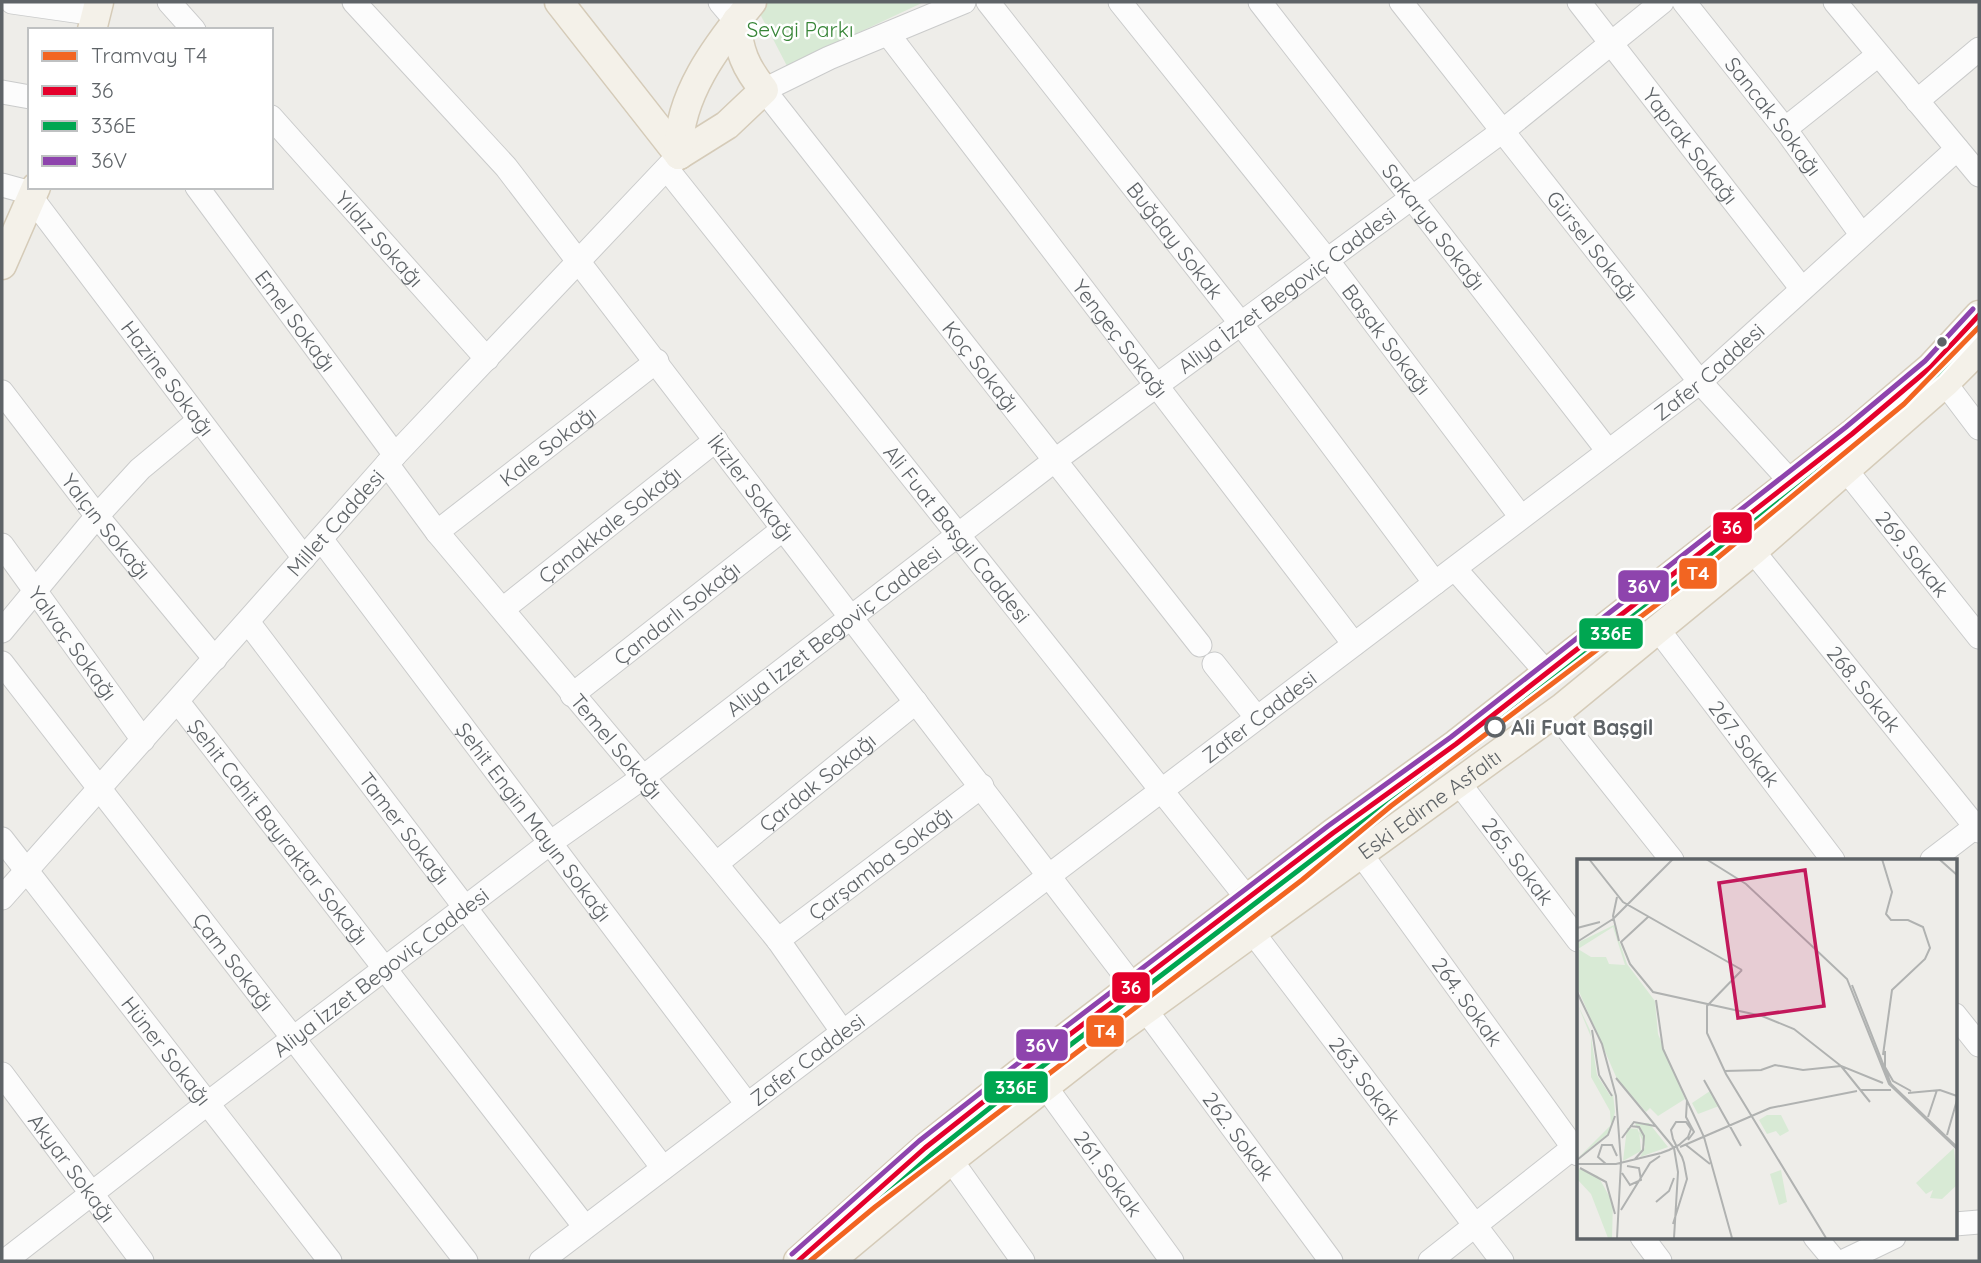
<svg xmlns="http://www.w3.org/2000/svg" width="1981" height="1263" font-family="Quicksand,sans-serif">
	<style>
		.green { fill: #d8ead5 }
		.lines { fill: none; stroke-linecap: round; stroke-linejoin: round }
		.minor-casing { stroke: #cacbcb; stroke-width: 25 }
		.major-casing { stroke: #d5cbb8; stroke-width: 31 }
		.minor { stroke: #fcfcfc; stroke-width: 23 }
		.major { stroke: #f4f1e9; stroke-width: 28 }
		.bus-1-casing { stroke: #fff; stroke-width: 10 }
		.bus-2-casing { stroke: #fff; stroke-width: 10 }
		.bus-3-casing { stroke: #fff; stroke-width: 10 }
		.bus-1 { stroke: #e4002b; stroke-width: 5 }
		.bus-2 { stroke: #00a651; stroke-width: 5 }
		.bus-3 { stroke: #8e44ad; stroke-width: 5 }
		.tram-1-casing { stroke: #fff; stroke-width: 10 }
		.tram-1 { stroke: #f26522; stroke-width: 5 }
		.bus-dot { fill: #5e6367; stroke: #fff; stroke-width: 2.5 }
		.stop-dot { fill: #fff; stroke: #5e6367; stroke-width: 3.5 }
		.labels { text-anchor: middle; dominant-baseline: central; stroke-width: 5; stroke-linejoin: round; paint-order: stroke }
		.park-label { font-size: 21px; fill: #378537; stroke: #fff }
		.street-label { font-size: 21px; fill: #5e6367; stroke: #fff }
		.stop-label { font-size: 21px; font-weight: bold; fill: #5e6367; stroke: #fff; text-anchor: start }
		.inset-road { fill: none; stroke: #b0b2b1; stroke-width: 2 }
		.view { fill: #c2185b; fill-opacity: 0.15; stroke: #c2185b; stroke-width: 3.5 }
		.inset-edge { fill: none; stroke: #5e6367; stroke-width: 3.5 }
		.line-badge { stroke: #fff; stroke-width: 2.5 }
		.badge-label { font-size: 19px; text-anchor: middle; font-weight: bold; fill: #fff }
	</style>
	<rect width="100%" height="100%" fill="#eeede9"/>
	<polygon class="green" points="767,2 924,2 787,66 759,12"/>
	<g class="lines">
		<g class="minor-casing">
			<g id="minor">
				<polyline points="12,2 96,14"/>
				<polyline points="169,2 194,30"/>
				<path id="s1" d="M 354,2 L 506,167 L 1133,986"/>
				<polyline points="720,2 736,21"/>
				<path id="s2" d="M 964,2 L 829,58 L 764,90 L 1200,645"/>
				<path id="s3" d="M 988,2 L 1242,325 L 1435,583"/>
				<path id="s4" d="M 1120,2 L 1327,260 L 1521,517"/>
				<path id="s5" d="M 1260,2 L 1608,451"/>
				<path id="s6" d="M 1401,2 L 1700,382 L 1791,482"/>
				<path id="s7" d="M 1579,2 L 1802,289"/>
				<path id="s8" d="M 1684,2 L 1785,129 L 1861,234"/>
				<polyline points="1835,2 1979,175"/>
				<path id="s9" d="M 888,34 L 1354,644"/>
				<polyline points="2,92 30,97"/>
				<polyline points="1917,101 1979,49"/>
				<path id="s10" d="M 271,117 L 487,359"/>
				<polyline points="1785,129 1878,55"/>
				<path id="s11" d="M 667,169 L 1247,898"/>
				<path id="s12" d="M 2,185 L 24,191 L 31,197 L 304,558"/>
				<path id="s13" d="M 197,187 L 395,455"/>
				<polyline points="1945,383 1979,428"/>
				<path id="s14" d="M 2,392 L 97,516 L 215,659"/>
				<path id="s15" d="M 387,464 L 437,532 L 716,864 L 778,940 L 842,1031"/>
				<path id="s16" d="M 1846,470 L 1979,637"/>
				<path id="s17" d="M 437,532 L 657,361"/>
				<path id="s18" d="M 321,539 L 747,1104"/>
				<path id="s19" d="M 2,545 L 143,740"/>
				<path id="s20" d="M 1753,551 L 1979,831"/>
				<polyline points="1455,569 1546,672"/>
				<path id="s21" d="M 503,609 L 716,440"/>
				<path id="s22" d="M 248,622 L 663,1168"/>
				<path id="s23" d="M 1657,628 L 1833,860"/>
				<polyline points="2,631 97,516 140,469 199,420"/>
				<path id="s24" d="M 2,663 L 466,1261"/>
				<polyline points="1214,664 1257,718"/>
				<path id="s25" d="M 572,695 L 782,530"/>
				<path id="s26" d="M 178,702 L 585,1227"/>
				<polyline points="1555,713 1672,860"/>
				<path id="s27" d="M 1459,783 L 1578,940"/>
				<path id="s28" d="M 2,839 L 330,1261"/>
				<path id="s29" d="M 1361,854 L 1578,1154"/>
				<polyline points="1932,860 1979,824"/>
				<path id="s30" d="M 716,864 L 916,702"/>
				<path id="s31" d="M 2,898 L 395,455 L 679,155"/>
				<path id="s32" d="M 1254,934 L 1502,1261"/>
				<path id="s33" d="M 778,940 L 982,786"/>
				<path id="s34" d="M 1145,1009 L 1331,1261"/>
				<polyline points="1955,1015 1979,1045"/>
				<path id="s35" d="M 2,1074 L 142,1261"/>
				<path id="s36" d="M 1045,1086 L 1172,1261"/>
				<polyline points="951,1160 1023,1261"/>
				<polyline points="1955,1224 1979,1222"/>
				<polyline points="1642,1237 1660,1261"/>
				<polyline points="1815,1237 1835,1261"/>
				<path id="s37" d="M 5,1261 L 208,1103 L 550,843 L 642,778 L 1054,461 L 1504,130 L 1662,2"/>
				<path id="s38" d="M 541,1261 L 1700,382 L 1957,149"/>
				<polyline points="1430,1261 1578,1144"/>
				<polyline points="1844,1261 1894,1237"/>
			</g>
		</g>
		<g class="major-casing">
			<g id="major">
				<polyline points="559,2 679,155"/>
				<polyline points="92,30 99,2"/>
				<path d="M 679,155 L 727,125 L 764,90 C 745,67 739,51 736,21"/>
				<path d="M 679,155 C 676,98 717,45 752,2"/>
				<polyline points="2,265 36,187"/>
				<polyline points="798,1261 925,1148 1026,1068 1333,833 1456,744 1852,434 1931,367 1979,315"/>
				<path id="s39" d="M 830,1261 L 951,1160 L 1115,1032 L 1563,707 L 1753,551 L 1945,383 L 1979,349"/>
			</g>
		</g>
		<use href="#minor" class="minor"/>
		<use href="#major" class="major"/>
		<g class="bus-1-casing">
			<polyline id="bus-1" points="798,1261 925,1148 1026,1068 1333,833 1456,744 1852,434 1931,367 1979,315"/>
		</g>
		<g class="bus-2-casing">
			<polyline id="bus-2" points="811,1261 931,1155 1031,1075 1338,840 1461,751 1857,441 1937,374 1979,328"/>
		</g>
		<g class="bus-3-casing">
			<polyline id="bus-3" points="792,1254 919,1141 1021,1061 1328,826 1451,737 1846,427 1925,361 1973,309"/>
		</g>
		<use href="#bus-1" class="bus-1"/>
		<use href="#bus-2" class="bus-2"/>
		<use href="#bus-3" class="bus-3"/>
		<g class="tram-1-casing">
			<polyline id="tram-1" points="810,1261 875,1207 1302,880 1391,806 1709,565 1904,404 1979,327"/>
		</g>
		<use href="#tram-1" class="tram-1"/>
	</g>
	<circle class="bus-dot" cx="1942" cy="342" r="6"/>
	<circle class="stop-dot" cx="1495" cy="727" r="9"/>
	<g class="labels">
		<g class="park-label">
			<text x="800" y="29">Sevgi Parkı</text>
		</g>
		<g class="street-label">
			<text stroke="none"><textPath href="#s8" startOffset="145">Sancak Sokağı</textPath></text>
			<text stroke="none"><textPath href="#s7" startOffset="182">Yaprak Sokağı</textPath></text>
			<text stroke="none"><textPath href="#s5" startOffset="284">Sakarya Sokağı</textPath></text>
			<text stroke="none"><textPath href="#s10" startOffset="163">Yıldız Sokağı</textPath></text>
			<text stroke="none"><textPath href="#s3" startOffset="303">Buğday Sokak</textPath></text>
			<text stroke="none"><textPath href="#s6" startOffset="310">Gürsel Sokağı</textPath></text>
			<text stroke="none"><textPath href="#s37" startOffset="1608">Aliya İzzet Begoviç Caddesi</textPath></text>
			<text stroke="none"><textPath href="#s13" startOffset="166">Emel Sokağı</textPath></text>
			<text stroke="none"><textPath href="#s9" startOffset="383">Yengeç Sokağı</textPath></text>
			<text stroke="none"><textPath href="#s4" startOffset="430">Başak Sokağı</textPath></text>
			<text stroke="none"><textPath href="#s2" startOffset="570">Koç Sokağı</textPath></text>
			<text stroke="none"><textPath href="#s38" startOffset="1468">Zafer Caddesi</textPath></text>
			<text stroke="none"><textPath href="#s12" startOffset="259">Hazine Sokağı</textPath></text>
			<text stroke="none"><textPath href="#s17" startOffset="140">Kale Sokağı</textPath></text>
			<text stroke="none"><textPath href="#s1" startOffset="628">İkizler Sokağı</textPath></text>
			<text stroke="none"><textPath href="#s31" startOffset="502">Millet Caddesi</textPath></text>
			<text stroke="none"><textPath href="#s21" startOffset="136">Çanakkale Sokağı</textPath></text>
			<text stroke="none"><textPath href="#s14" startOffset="170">Yalçın Sokağı</textPath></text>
			<text stroke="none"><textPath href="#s11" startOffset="466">Ali Fuat Başgil Caddesi</textPath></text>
			<text stroke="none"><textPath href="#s16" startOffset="107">269. Sokak</textPath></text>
			<text stroke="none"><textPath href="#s25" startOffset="133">Çandarlı Sokağı</textPath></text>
			<text stroke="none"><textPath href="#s37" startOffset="1041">Aliya İzzet Begoviç Caddesi</textPath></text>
			<text stroke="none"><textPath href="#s19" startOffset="121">Yalvaç Sokağı</textPath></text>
			<text stroke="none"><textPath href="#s20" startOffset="177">268. Sokak</textPath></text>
			<text stroke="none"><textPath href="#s38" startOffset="901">Zafer Caddesi</textPath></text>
			<text stroke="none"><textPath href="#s23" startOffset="145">267. Sokak</textPath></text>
			<text stroke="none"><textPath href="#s15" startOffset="364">Temel Sokağı</textPath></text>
			<text stroke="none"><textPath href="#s30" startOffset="130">Çardak Sokağı</textPath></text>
			<text stroke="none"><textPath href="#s39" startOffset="754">Eski Edirne Asfaltı</textPath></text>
			<text stroke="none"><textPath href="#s18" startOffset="354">Şehit Engin Mayın Sokağı</textPath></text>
			<text stroke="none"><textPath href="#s22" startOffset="259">Tamer Sokağı</textPath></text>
			<text stroke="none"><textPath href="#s26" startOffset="164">Şehit Cahit Bayraktar Sokağı</textPath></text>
			<text stroke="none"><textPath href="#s27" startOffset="98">265. Sokak</textPath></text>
			<text stroke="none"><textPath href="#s33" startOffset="128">Çarşamba Sokağı</textPath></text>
			<text stroke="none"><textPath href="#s24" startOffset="378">Çam Sokağı</textPath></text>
			<text stroke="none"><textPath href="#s37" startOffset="474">Aliya İzzet Begoviç Caddesi</textPath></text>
			<text stroke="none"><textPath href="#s29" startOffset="182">264. Sokak</textPath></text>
			<text stroke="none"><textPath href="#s28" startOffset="268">Hüner Sokağı</textPath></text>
			<text stroke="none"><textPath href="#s38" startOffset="334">Zafer Caddesi</textPath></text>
			<text stroke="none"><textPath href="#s32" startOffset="184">263. Sokak</textPath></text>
			<text stroke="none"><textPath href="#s34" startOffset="158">262. Sokak</textPath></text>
			<text stroke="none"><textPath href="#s35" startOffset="117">Akyar Sokağı</textPath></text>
			<text stroke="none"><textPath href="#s36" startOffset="108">261. Sokak</textPath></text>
		</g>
		<g class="stop-label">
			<text x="1511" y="727">Ali Fuat Başgil</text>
		</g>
	</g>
	<g transform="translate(1577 859)">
		<rect width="380" height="380" fill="#eeede9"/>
		<path d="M 37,66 L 50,105 L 78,142 L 81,175 L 108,240 L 81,257 L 73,249 L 69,253 L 40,220 L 0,128 L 0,84 ZM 36,68 L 48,106 L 32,105 L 29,98 L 14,98 L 1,90 ZM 0,144 L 13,171 L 20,216 L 34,238 L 36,235 L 38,253 L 33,273 L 0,300 L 34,266 L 33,252 L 14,218 L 14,178 ZM 133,232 L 142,247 L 121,255 L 115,244 ZM 190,256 L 204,256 L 212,272 L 203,277 L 199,272 L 190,275 L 182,261 ZM 58,264 L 72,264 L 91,288 L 63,298 L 68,288 ZM 50,269 L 62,270 L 64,292 L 46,302 ZM 377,289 L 380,326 L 365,340 L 353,339 L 356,331 L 349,335 L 339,324 ZM 0,309 L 21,317 L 36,344 L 35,379 L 31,379 L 14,335 L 0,320 ZM 204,311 L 210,343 L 202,346 L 193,315 Z" fill="#d8ead5" fill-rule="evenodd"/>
		<path class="inset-road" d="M 12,0 L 46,43 L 165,111M 129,0 L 169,25 L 270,120 L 312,225 L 380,290M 305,0 L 315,33 L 309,55 L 314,61 L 331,61 L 346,68 L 353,89 L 348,100 L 315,131 L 306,196M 362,0 L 380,16M 40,38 L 36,57 L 42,82M 71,58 L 44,83 L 53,105 L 76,133 L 185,157 L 217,170 L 264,207 L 306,224M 36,60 L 96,0M 0,69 L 23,63M 0,83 L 36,60M 165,111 L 130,147 L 130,174 L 149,215 L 249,379M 275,126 L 314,225 L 380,288M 0,133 L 25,185 L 39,237 L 44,303 L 40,379M 79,141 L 86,190 L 127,278 L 155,379M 15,171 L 22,216 L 35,237M 308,192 L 308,208 L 316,222 L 334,232M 264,207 L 293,243M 184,211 L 198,206 L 226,211 L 264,207M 147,212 L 187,211M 39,219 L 97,289 L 101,313 L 97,379M 127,221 L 164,287M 284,231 L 314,231M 331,234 L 363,231 L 380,237M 110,241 L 109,258 L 117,273 L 111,281M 351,258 L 360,231M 53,267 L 62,268 L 67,277 L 66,291 L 58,300M 370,276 L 380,241M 45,279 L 57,263 L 78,267M 109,286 L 133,305M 103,288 L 193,249 L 280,232M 0,301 L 31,276 L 38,257M 0,305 L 39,305 L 84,294 L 92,291 L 102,286 L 111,278 L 114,270 L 109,263 L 99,263 L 94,271 L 96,280 L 98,284 L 101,291 L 105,298 L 107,304 L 110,320 L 96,365M 29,305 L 21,298 L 25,286 L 35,286 L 40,297M 3,309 L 29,323 L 38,355M 45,314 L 53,326 L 64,321 L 62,309 L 50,307M 79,343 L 92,332 L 97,319M 44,351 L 73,304 L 83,297"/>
		<path class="view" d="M 228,11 L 247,147 L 161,159 L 142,24 Z"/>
		<rect width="380" height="380" class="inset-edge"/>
	</g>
	<g class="line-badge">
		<rect x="1712" y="511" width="41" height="33" rx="7" fill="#e4002b"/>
		<rect x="1678" y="557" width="40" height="33" rx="7" fill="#f26522"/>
		<rect x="1617" y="569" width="53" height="34" rx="7" fill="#8e44ad"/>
		<rect x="1578" y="617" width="66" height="33" rx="7" fill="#00a651"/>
		<rect x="1111" y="971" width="40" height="33" rx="7" fill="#e4002b"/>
		<rect x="1085" y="1014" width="40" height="34" rx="7" fill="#f26522"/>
		<rect x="1015" y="1028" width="54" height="34" rx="7" fill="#8e44ad"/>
		<rect x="983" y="1070" width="66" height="34" rx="7" fill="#00a651"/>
	</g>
	<g class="badge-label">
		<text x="1732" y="534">36</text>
		<text x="1698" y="580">T4</text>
		<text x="1644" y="593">36V</text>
		<text x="1611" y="640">336E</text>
		<text x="1131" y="994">36</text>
		<text x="1105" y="1038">T4</text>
		<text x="1042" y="1052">36V</text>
		<text x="1016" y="1094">336E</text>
	</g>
	<rect width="1981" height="1263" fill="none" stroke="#5e6367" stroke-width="7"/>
	<rect x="28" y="28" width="245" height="161" fill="#ffffff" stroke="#bfc1c2" stroke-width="2"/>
	<rect x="42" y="51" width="35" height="10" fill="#f26522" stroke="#bfc1c2" stroke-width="2"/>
	<text x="91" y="63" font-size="21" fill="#5e6367">Tramvay T4</text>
	<rect x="42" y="86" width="35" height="10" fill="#e4002b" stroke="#bfc1c2" stroke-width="2"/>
	<text x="91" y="98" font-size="21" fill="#5e6367">36</text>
	<rect x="42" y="121" width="35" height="10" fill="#00a651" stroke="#bfc1c2" stroke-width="2"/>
	<text x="91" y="133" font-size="21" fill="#5e6367">336E</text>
	<rect x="42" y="156" width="35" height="10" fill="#8e44ad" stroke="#bfc1c2" stroke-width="2"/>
	<text x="91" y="168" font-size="21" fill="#5e6367">36V</text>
</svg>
